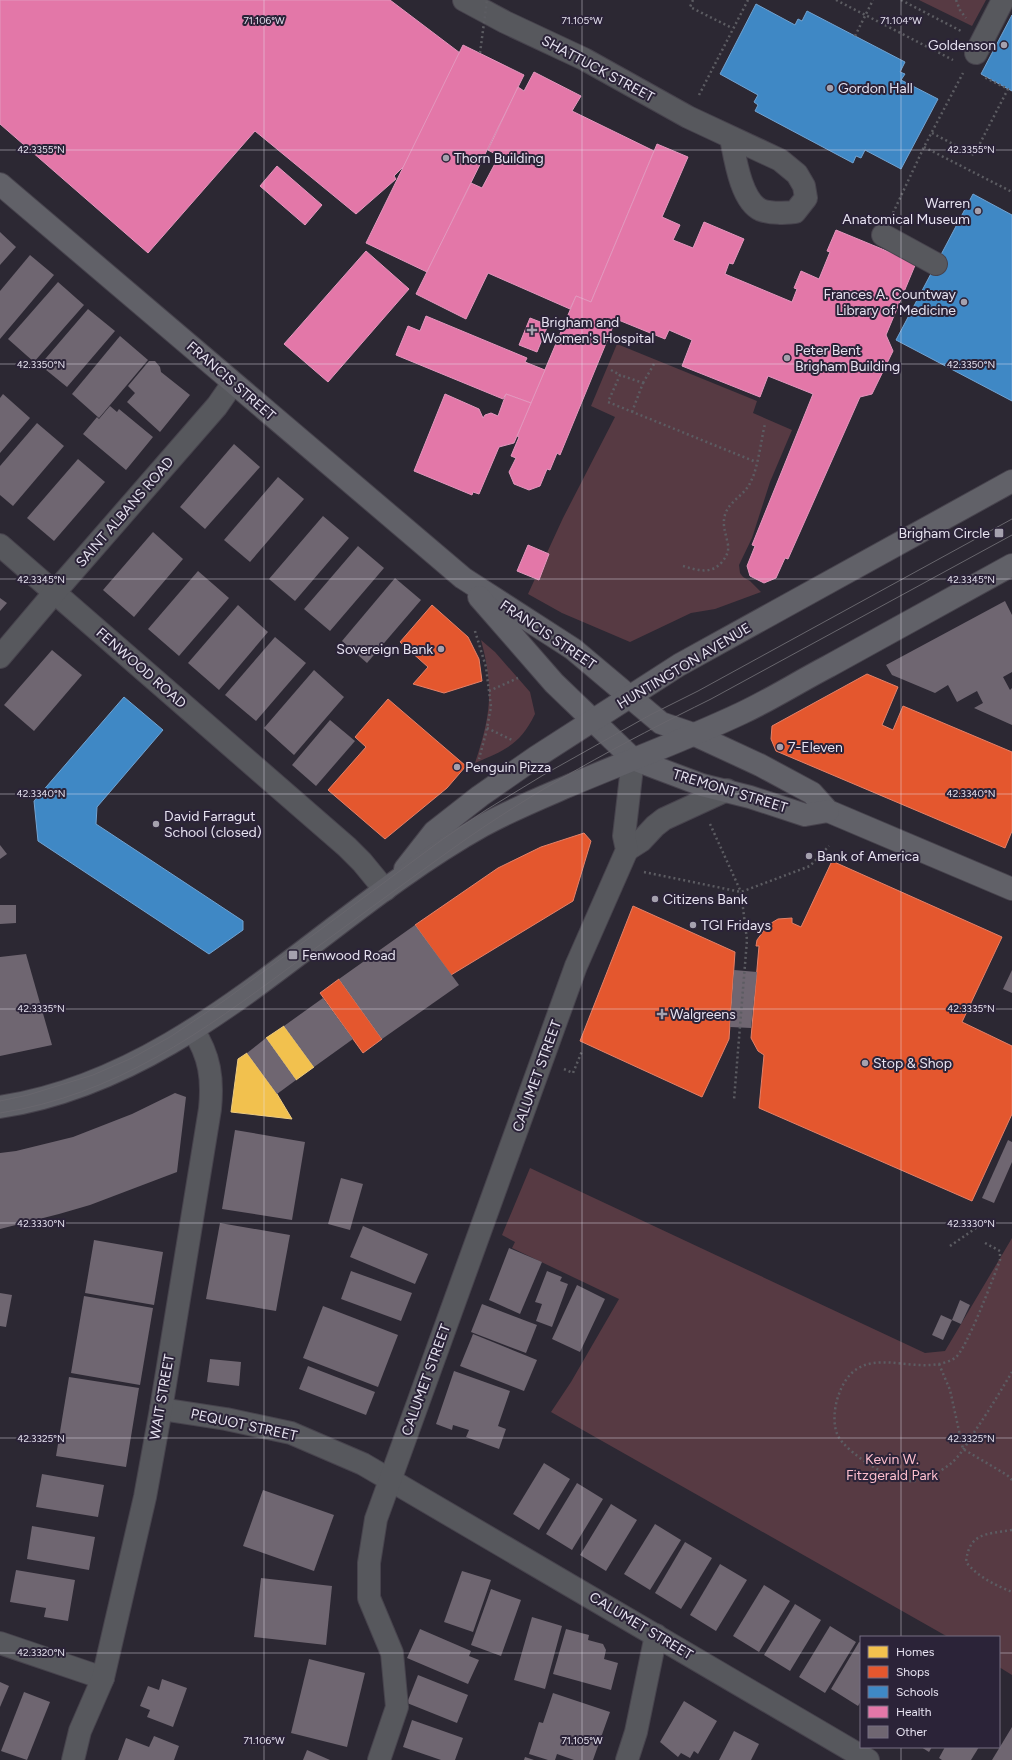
<svg xmlns="http://www.w3.org/2000/svg" width="1012" height="1760" font-family="Figtree,sans-serif">
	<style>
		.green { fill: #573a43 }
		.homes { fill: #f2c14e; stroke: #eecb7f }
		.shops { fill: #e4572e; stroke: #e58168 }
		.schools { fill: #3f88c5; stroke: #71a3d2 }
		.health { fill: #e377a8; stroke: #e497be }
		.building { fill: #6f6671 }
		.lines { fill: none; stroke-linecap: round; stroke-linejoin: round }
		.minor-casing { stroke: #47434d; stroke-width: 24 }
		.major-casing { stroke: #47434d; stroke-width: 24 }
		.path { stroke: #5c5c62; stroke-width: 2.5; stroke-dasharray: 2 3; stroke-linecap: butt }
		.minor { stroke: #57585d; stroke-width: 22 }
		.major { stroke: #616168; stroke-width: 22 }
		.tram { stroke: #68666d; stroke-width: 1 }
		.path-bridge { stroke: #5c5c62; stroke-width: 2.5; stroke-dasharray: 2 3; stroke-linecap: butt }
		.ticks { fill: none; stroke: #e6e2f0; stroke-width: 1; stroke-opacity: 0.45 }
		.poi-dot { fill: #a5a1ae; stroke: #2b2338; stroke-width: 1.5 }
		.labels { text-anchor: middle; dominant-baseline: central; stroke-width: 4; stroke-linejoin: round; paint-order: stroke }
		.poi-label { font-size: 14px; fill: #e6e2f0; stroke: #2b2338; text-anchor: start }
		.street-label { font-size: 14px; fill: #e6e2f0; stroke: #2b2338 }
		.park-label { font-size: 14px; fill: #fdbfce; stroke: #2b2338 }
		.ticks-label { font-size: 10px; text-anchor: middle; fill: #e6e2f0; stroke: #2b2338; stroke-width: 4; stroke-linejoin: round; paint-order: stroke }
	</style>
	<rect width="100%" height="100%" fill="#2c2833"/>
	<g class="green">
		<polygon points="919,0 986,0 972,26"/>
		<polygon points="617,344 757,401 753,413 792,430 770,482 752,538 739,565 740,573 743,577 750,581 761,592 715,609 691,613 630,642 562,613 528,594 563,518 615,417 591,406"/>
		<path d="M 481,640 L 495,652 L 530,692 L 535,714 C 520,745 505,750 475,763 C 491,715 494,689 481,640 Z"/>
		<polygon points="530,1168 925,1353 945,1351 1012,1238 1012,1675 999,1667 999,1637 948,1637 551,1412 571,1382 619,1299 512,1248 515,1242 502,1235"/>
	</g>
	<g class="homes">
		<polygon points="284,1026 314,1067 296,1080 266,1038"/>
		<polygon points="247,1053 277,1094 292,1119 231,1112 238,1059"/>
	</g>
	<g class="shops">
		<polygon points="432,605 468,637 479,659 482,681 444,693 413,684 428,667 400,642"/>
		<polygon points="867,674 898,687 882,725 893,730 903,706 1012,752 1012,831 1005,848 776,751 771,739 772,726"/>
		<polygon points="388,699 466,766 447,788 385,839 328,790 366,747 355,737"/>
		<polygon points="584,833 591,841 573,901 451,975 415,925 498,868 541,847"/>
		<polygon points="832,861 1002,937 962,1022 1012,1046 1012,1114 972,1201 759,1108 764,1055 758,1051 751,1038 759,946 756,946 757,940 768,925 778,919 792,918 792,923 801,927"/>
		<polygon points="633,906 735,952 729,1039 702,1097 580,1041"/>
		<polygon points="339,979 382,1039 363,1053 320,993"/>
	</g>
	<g class="schools">
		<polygon points="756,4 795,25 798,19 802,21 807,11 905,62 900,72 905,74 901,80 938,99 901,169 865,150 861,158 856,156 853,163 755,111 758,105 754,102 758,95 720,74"/>
		<polygon points="1012,15 1012,91 981,74"/>
		<polygon points="973,194 1012,215 1012,401 896,340"/>
		<polygon points="124,697 163,730 97,807 96,824 243,921 243,930 209,954 38,841 34,801"/>
	</g>
	<g class="health">
		<polygon points="0,0 390,0 460,53 404,166 394,176 396,179 356,214 255,131 148,253 0,124"/>
		<polygon points="463,45 524,75 427,272 366,243"/>
		<polygon points="534,72 581,96 572,111 654,151 591,302 576,296 570,309 488,273 466,319 416,294 471,183 482,188 499,156 488,150 518,87 524,91"/>
		<polygon points="657,144 688,157 662,217 680,225 673,240 693,248 704,222 744,239 733,264 729,263 725,274 792,302 797,289 794,288 801,271 819,279 830,252 827,251 836,230 916,263 886,335 893,351 872,394 860,397 788,559 785,558 776,578 764,583 750,576 747,566 755,546 752,545 813,394 768,376 760,397 682,366 692,340 669,330 665,339 616,319 560,455 557,453 550,470 547,469 540,486 529,490 514,484 509,472 516,458 511,456 519,437 517,436 576,296 591,302"/>
		<polygon points="277,166 322,205 305,225 260,186"/>
		<polygon points="366,251 409,289 328,382 284,344"/>
		<polygon points="426,316 527,358 525,362 545,370 531,403 506,394 503,399 396,355 408,326 420,331"/>
		<polygon points="530,318 548,325 537,352 519,345"/>
		<polygon points="445,394 479,409 483,418 485,415 491,413 498,416 506,394 531,403 514,443 499,447 479,494 473,492 472,495 414,471"/>
		<polygon points="528,545 549,554 539,580 517,571"/>
	</g>
	<g class="building">
		<polygon points="0,232 16,247 0,265"/>
		<polygon points="30,255 54,275 0,339 0,291"/>
		<polygon points="58,282 84,305 34,362 8,339"/>
		<polygon points="88,309 115,331 67,387 40,365"/>
		<polygon points="120,336 148,360 99,418 72,394"/>
		<polygon points="149,361 155,361 160,367 161,372 190,395 160,432 127,402 135,393 128,386"/>
		<polygon points="3,394 30,418 0,453 0,398"/>
		<polygon points="110,406 117,412 119,409 153,437 126,470 83,434 97,417 99,419"/>
		<polygon points="37,423 64,446 13,506 0,495 0,466"/>
		<polygon points="234,444 260,467 205,529 180,507"/>
		<polygon points="78,459 105,482 54,541 27,518"/>
		<polygon points="278,477 304,499 250,562 224,540"/>
		<polygon points="323,516 349,538 295,601 269,579"/>
		<polygon points="153,532 183,559 134,617 103,590"/>
		<polygon points="358,546 384,568 330,631 304,609"/>
		<polygon points="198,571 229,598 179,656 148,629"/>
		<polygon points="395,578 421,600 367,663 342,641"/>
		<polygon points="0,598 7,603 0,611"/>
		<polygon points="1005,601 1012,615 1012,672 1003,677 1010,690 1012,688 1012,725 974,708 983,703 977,691 957,702 948,685 935,693 892,675 886,665"/>
		<polygon points="238,605 268,632 219,690 188,663"/>
		<polygon points="275,637 306,663 256,721 225,695"/>
		<polygon points="52,650 82,675 34,731 4,705"/>
		<polygon points="314,670 344,697 294,755 264,728"/>
		<polygon points="330,720 355,741 316,786 292,765"/>
		<polygon points="0,845 7,854 0,859"/>
		<polygon points="0,905 16,905 16,923 0,924"/>
		<polygon points="415,925 459,985 382,1039 339,979"/>
		<polygon points="26,954 52,1045 0,1056 0,957"/>
		<polygon points="734,970 757,972 751,1028 730,1027"/>
		<polygon points="1012,970 1012,993 1003,989"/>
		<polygon points="323,998 353,1039 314,1067 284,1026"/>
		<polygon points="266,1038 296,1080 277,1094 247,1053"/>
		<polygon points="175,1093 186,1097 177,1172 90,1205 59,1214 0,1229 0,1153 16,1151 73,1137 132,1114"/>
		<polygon points="235,1130 305,1142 292,1220 222,1209"/>
		<polygon points="1008,1140 1012,1142 1012,1162 994,1203 982,1198"/>
		<polygon points="341,1178 363,1184 350,1230 328,1224"/>
		<polygon points="220,1223 290,1235 276,1311 206,1299"/>
		<polygon points="363,1226 428,1254 415,1284 350,1257"/>
		<polygon points="94,1240 163,1252 154,1305 85,1293"/>
		<polygon points="509,1248 542,1262 520,1314 489,1300"/>
		<polygon points="351,1271 412,1293 401,1321 341,1299"/>
		<polygon points="547,1271 562,1277 560,1281 568,1284 552,1327 536,1321 542,1304 535,1302"/>
		<polygon points="577,1285 605,1299 580,1352 552,1339"/>
		<polygon points="0,1293 12,1295 6,1327 0,1326"/>
		<polygon points="84,1296 153,1308 140,1385 71,1373"/>
		<polygon points="960,1300 970,1305 961,1324 952,1320"/>
		<polygon points="482,1304 537,1325 526,1353 471,1332"/>
		<polygon points="323,1306 398,1335 378,1387 303,1358"/>
		<polygon points="941,1315 952,1320 943,1340 932,1335"/>
		<polygon points="473,1334 537,1360 524,1391 460,1366"/>
		<polygon points="210,1359 241,1362 239,1386 207,1382"/>
		<polygon points="308,1366 375,1392 366,1415 299,1389"/>
		<polygon points="454,1371 510,1391 498,1426 506,1429 499,1449 466,1437 469,1430 453,1425 452,1430 436,1424"/>
		<polygon points="69,1377 139,1388 126,1467 56,1456"/>
		<polygon points="544,1463 570,1479 539,1530 513,1514"/>
		<polygon points="42,1474 104,1485 98,1517 36,1507"/>
		<polygon points="577,1483 603,1499 572,1550 546,1534"/>
		<polygon points="263,1490 334,1515 314,1571 243,1546"/>
		<polygon points="611,1504 637,1520 606,1571 580,1555"/>
		<polygon points="655,1524 681,1540 650,1590 624,1574"/>
		<polygon points="32,1526 95,1537 89,1570 27,1559"/>
		<polygon points="685,1542 712,1558 681,1609 655,1593"/>
		<polygon points="720,1564 747,1580 716,1631 690,1615"/>
		<polygon points="16,1570 75,1580 68,1621 44,1617 46,1608 10,1602"/>
		<polygon points="462,1571 491,1580 473,1632 444,1622"/>
		<polygon points="261,1578 332,1586 326,1645 254,1637"/>
		<polygon points="764,1585 790,1601 759,1652 733,1636"/>
		<polygon points="491,1589 521,1600 501,1656 471,1645"/>
		<polygon points="795,1604 821,1620 790,1671 764,1655"/>
		<polygon points="532,1617 562,1626 545,1689 514,1680"/>
		<polygon points="830,1626 856,1642 825,1693 799,1677"/>
		<polygon points="420,1629 471,1651 469,1656 479,1660 468,1684 407,1658"/>
		<polygon points="566,1629 589,1635 588,1640 603,1644 606,1650 604,1659 618,1663 611,1690 553,1674"/>
		<polygon points="859,1642 861,1643 861,1701 858,1706 831,1689"/>
		<polygon points="309,1659 365,1673 347,1747 291,1733"/>
		<polygon points="418,1675 468,1695 457,1723 407,1703"/>
		<polygon points="162,1679 187,1688 173,1727 147,1717 150,1710 140,1706 148,1686 159,1690"/>
		<polygon points="0,1682 9,1686 0,1707"/>
		<polygon points="24,1692 50,1702 27,1760 1,1751"/>
		<polygon points="553,1693 610,1712 593,1760 574,1760 557,1754 555,1760 548,1760 529,1754 539,1722 543,1723"/>
		<polygon points="684,1701 717,1721 698,1754 694,1751 690,1758 681,1753 678,1757 660,1742"/>
		<polygon points="412,1720 463,1738 455,1760 441,1760 403,1747"/>
		<polygon points="1012,1727 1012,1760 992,1760"/>
		<polygon points="734,1731 759,1744 751,1760 719,1760"/>
		<polygon points="154,1736 179,1746 174,1760 118,1760 126,1738 149,1747"/>
		<polygon points="921,1747 932,1747 929,1752"/>
		<polygon points="945,1747 979,1747 971,1760 942,1760 939,1758"/>
		<polygon points="307,1750 330,1760 303,1760"/>
		<polygon points="525,1757 534,1760 524,1760"/>
	</g>
	<g class="lines">
		<g class="minor-casing">
			<g id="minor">
				<path d="M 464,0 L 505,22 L 584,59 L 688,117 L 780,160 L 797,174 L 804,186 L 806,198 L 795,212 C 784,213 772,214 761,210 C 741,201 735,158 731,138"/>
				<polyline points="976,53 1003,0"/>
				<polyline points="883,235 936,264"/>
				<polyline points="0,545 347,847 362,862 385,890"/>
				<polyline points="0,657 55,592 217,406 233,383"/>
				<polyline points="627,850 641,841 655,826 664,819 727,790"/>
				<polyline points="161,1409 226,1419 291,1433 363,1464 868,1760"/>
				<polyline points="0,1643 103,1678"/>
				<path d="M 73,1760 L 80,1731 L 103,1678 L 145,1497 L 161,1409 L 210,1109 C 213,1079 210,1056 193,1030"/>
				<polyline points="379,1760 397,1707 392,1653 369,1598 369,1563 376,1519 576,966 627,850 624,836 633,759"/>
				<polyline points="627,1760 636,1732 656,1635"/>
			</g>
		</g>
		<g class="major-casing">
			<g id="major">
				<polyline points="0,184 463,578 573,649 661,723 693,734 760,765 812,793 828,811 1012,889"/>
				<polyline points="479,597 554,683 633,759 702,785 750,797 805,815 828,811"/>
				<polyline points="405,869 434,832 480,796 536,757 679,665 1012,481"/>
				<path d="M 0,1107 C 190,1078 321,916 482,826 C 509,811 538,799 566,787 C 625,762 685,740 742,713 C 772,699 800,681 829,666 C 890,632 951,599 1012,565"/>
			</g>
		</g>
		<g class="path">
			<polyline points="693,0 690,7 732,28"/>
			<polyline points="836,0 953,60"/>
			<polyline points="901,0 961,31"/>
			<polyline points="956,0 960,10 966,18"/>
			<polyline points="855,36 873,0"/>
			<polyline points="699,95 748,0"/>
			<polyline points="932,133 974,155 1008,89 984,77"/>
			<polyline points="924,147 1012,192"/>
			<polyline points="893,213 924,147 963,73"/>
			<polyline points="611,370 620,375"/>
			<polyline points="643,383 654,364"/>
			<polyline points="632,412 643,383 620,375 608,402 756,462"/>
			<path d="M 683,566 C 697,570 711,575 722,562 C 726,557 729,552 728,545 C 726,533 721,524 726,512 C 731,500 746,494 751,481 C 758,468 761,440 765,424"/>
			<polyline points="475,631 486,667 491,707 486,733 479,759"/>
			<polyline points="489,691 518,678"/>
			<polyline points="487,728 514,741"/>
			<polyline points="710,824 741,892 747,940 734,1100"/>
			<polyline points="644,872 741,892 810,866 829,846"/>
			<polyline points="564,1069 573,1073 582,1051"/>
			<path d="M 985,1243 L 1000,1251 L 1000,1260 C 994,1276 966,1351 955,1358 C 915,1382 857,1332 837,1400 C 834,1411 833,1426 838,1436 C 847,1453 894,1484 914,1481 C 925,1479 940,1472 949,1465 C 960,1457 968,1442 975,1431 C 988,1412 1000,1392 1012,1372"/>
			<polyline points="950,1246 979,1226"/>
			<polyline points="939,1364 950,1390 963,1449 1007,1475 1012,1480"/>
			<path d="M 1012,1530 C 986,1534 969,1533 966,1562 C 978,1577 995,1585 1012,1592"/>
		</g>
		<use href="#minor" class="minor"/>
		<use href="#major" class="major"/>
		<g class="tram">
			<polyline points="0,1101 28,1095 93,1075 132,1058 170,1037 225,1000 443,839 486,810 545,774 650,715 698,691 1012,519"/>
			<path d="M 0,1113 C 116,1095 202,1032 294,964 C 346,926 399,887 452,849 C 533,791 622,743 711,699 L 1012,535"/>
		</g>
		<polyline class="path-bridge" points="480,53 487,0"/>
	</g>
	<path class="ticks" d="M 264,0 L 264,1760M 582,0 L 582,1760M 901,0 L 901,1637M 0,150 L 1012,150M 0,364 L 1012,364M 0,579 L 1012,579M 0,794 L 1012,794M 0,1009 L 1012,1009M 0,1223 L 1012,1223M 0,1438 L 1012,1438M 0,1653 L 861,1653M 999,1653 L 1012,1653M 901,1747 L 901,1760"/>
	<g class="poi-dot">
		<circle cx="1004" cy="45" r="4"/>
		<circle cx="830" cy="88" r="4"/>
		<circle cx="446" cy="158" r="4"/>
		<circle cx="978" cy="211" r="4"/>
		<circle cx="964" cy="302" r="4"/>
		<path d="M530 324h4v4h4v4h-4v4h-4v-4h-4v-4h4z"/>
		<circle cx="787" cy="358" r="4"/>
		<rect x="994" y="528" width="10" height="10" rx="2"/>
		<circle cx="441" cy="649" r="4"/>
		<circle cx="780" cy="747" r="4"/>
		<circle cx="457" cy="767" r="4"/>
		<circle cx="156" cy="824" r="4"/>
		<circle cx="809" cy="856" r="4"/>
		<circle cx="655" cy="899" r="4"/>
		<circle cx="693" cy="925" r="4"/>
		<rect x="288" y="950" width="10" height="10" rx="2"/>
		<path d="M660 1008h4v4h4v4h-4v4h-4v-4h-4v-4h4z"/>
		<circle cx="865" cy="1063" r="4"/>
	</g>
	<g class="labels">
		<g class="poi-label">
			<text x="996" y="45" text-anchor="end">Goldenson</text>
			<text x="838" y="88">Gordon Hall</text>
			<text x="454" y="158">Thorn Building</text>
			<text x="970" y="203" text-anchor="end">Warren<tspan x="970" dy="16">Anatomical Museum</tspan></text>
			<text x="956" y="294" text-anchor="end">Frances A. Countway<tspan x="956" dy="16">Library of Medicine</tspan></text>
			<text x="541" y="322">Brigham and<tspan x="541" dy="16">Women's Hospital</tspan></text>
			<text x="795" y="350">Peter Bent<tspan x="795" dy="16">Brigham Building</tspan></text>
			<text x="990" y="533" text-anchor="end">Brigham Circle</text>
			<text x="433" y="649" text-anchor="end">Sovereign Bank</text>
			<text x="788" y="747">7-Eleven</text>
			<text x="465" y="767">Penguin Pizza</text>
			<text x="164" y="816">David Farragut<tspan x="164" dy="16">School (closed)</tspan></text>
			<text x="817" y="856">Bank of America</text>
			<text x="663" y="899">Citizens Bank</text>
			<text x="701" y="925">TGI Fridays</text>
			<text x="302" y="955">Fenwood Road</text>
			<text x="670" y="1014">Walgreens</text>
			<text x="873" y="1063">Stop &amp; Shop</text>
		</g>
		<g class="street-label">
			<text transform="translate(598 69) rotate(28)">SHATTUCK STREET</text>
			<text transform="translate(231 381) rotate(41)">FRANCIS STREET</text>
			<text transform="translate(125 512) rotate(-49)">SAINT ALBANS ROAD</text>
			<text transform="translate(548 635) rotate(34)">FRANCIS STREET</text>
			<text transform="translate(684 666) rotate(-31)">HUNTINGTON AVENUE</text>
			<text transform="translate(141 668) rotate(41)">FENWOOD ROAD</text>
			<text transform="translate(730 791) rotate(17)">TREMONT STREET</text>
			<text transform="translate(537 1076) rotate(-70)">CALUMET STREET</text>
			<text transform="translate(426 1380) rotate(-70)">CALUMET STREET</text>
			<text transform="translate(162 1397) rotate(-80)">WAIT STREET</text>
			<text transform="translate(244 1425) rotate(12)">PEQUOT STREET</text>
			<text transform="translate(641 1626) rotate(31)">CALUMET STREET</text>
		</g>
		<g class="park-label">
			<text x="892" y="1459">Kevin W.<tspan x="892" dy="16">Fitzgerald Park</tspan></text>
		</g>
	</g>
	<g class="ticks-label">
		<text x="264" y="24">71.106°W</text>
		<text x="582" y="24">71.105°W</text>
		<text x="901" y="24">71.104°W</text>
		<text x="41" y="153">42.3355°N</text>
		<text x="971" y="153">42.3355°N</text>
		<text x="41" y="368">42.3350°N</text>
		<text x="971" y="368">42.3350°N</text>
		<text x="41" y="583">42.3345°N</text>
		<text x="971" y="583">42.3345°N</text>
		<text x="41" y="797">42.3340°N</text>
		<text x="971" y="797">42.3340°N</text>
		<text x="41" y="1012">42.3335°N</text>
		<text x="971" y="1012">42.3335°N</text>
		<text x="41" y="1227">42.3330°N</text>
		<text x="971" y="1227">42.3330°N</text>
		<text x="41" y="1442">42.3325°N</text>
		<text x="971" y="1442">42.3325°N</text>
		<text x="41" y="1656">42.3320°N</text>
		<text x="264" y="1744">71.106°W</text>
		<text x="582" y="1744">71.105°W</text>
	</g>
	<rect x="860" y="1636" width="140" height="112" fill="#2b2338" stroke="#766f82"/>
	<rect x="868" y="1646" width="20" height="12" fill="#f2c14e" stroke="#766f82"/>
	<text x="896" y="1656" font-size="12" fill="#e6e2f0">Homes</text>
	<rect x="868" y="1666" width="20" height="12" fill="#e4572e" stroke="#766f82"/>
	<text x="896" y="1676" font-size="12" fill="#e6e2f0">Shops</text>
	<rect x="868" y="1686" width="20" height="12" fill="#3f88c5" stroke="#766f82"/>
	<text x="896" y="1696" font-size="12" fill="#e6e2f0">Schools</text>
	<rect x="868" y="1706" width="20" height="12" fill="#e377a8" stroke="#766f82"/>
	<text x="896" y="1716" font-size="12" fill="#e6e2f0">Health</text>
	<rect x="868" y="1726" width="20" height="12" fill="#6f6671" stroke="#766f82"/>
	<text x="896" y="1736" font-size="12" fill="#e6e2f0">Other</text>
</svg>
